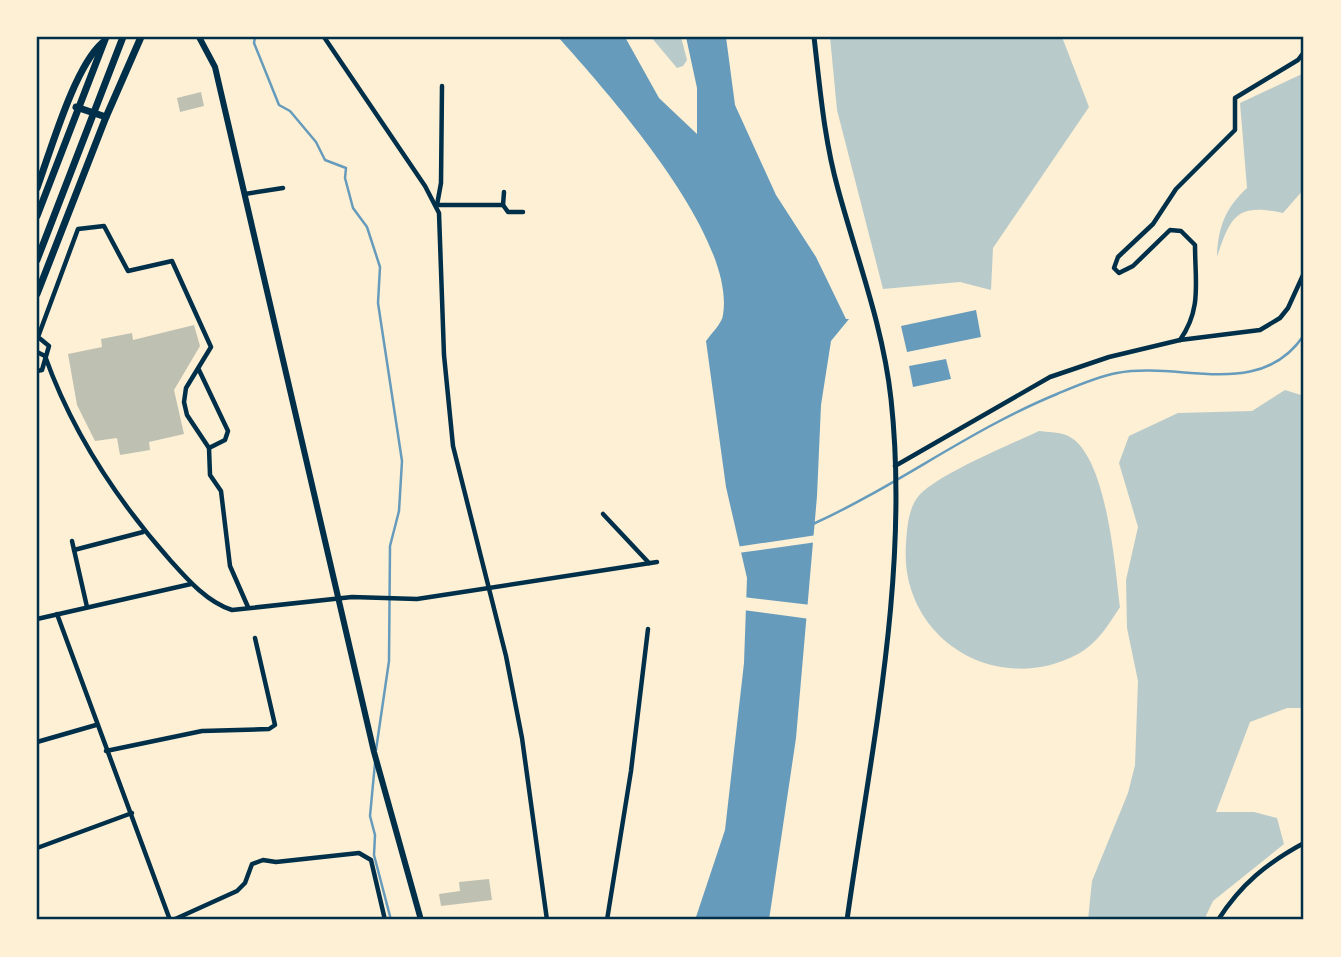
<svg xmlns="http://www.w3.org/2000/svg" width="1341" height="957" font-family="'Noto Sans',sans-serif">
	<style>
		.green { fill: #b9caca }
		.water { fill: #669bbc }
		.pier { fill: #fdf0d5 }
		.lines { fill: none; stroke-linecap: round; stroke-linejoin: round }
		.stream { stroke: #669bbc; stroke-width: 2.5 }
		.building { fill: #bec0b2 }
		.minor { stroke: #003049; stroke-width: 4.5 }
		.tertiary { stroke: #003049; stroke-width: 5 }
		.secondary { stroke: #003049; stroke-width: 6 }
		.trunk { stroke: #003049; stroke-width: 7 }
		.neatline { fill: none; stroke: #003049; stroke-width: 2.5 }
	</style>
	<rect width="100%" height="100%" fill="#fdf0d5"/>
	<g class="green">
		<polygon points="651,37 681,37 687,60 683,66 677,68"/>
		<polygon points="830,37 1062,37 1089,107 993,248 991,290 960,282 883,289 837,110"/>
		<path d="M 1304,73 L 1304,189 L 1283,213 C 1237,203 1231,215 1217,257 C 1218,228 1225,208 1247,188 L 1240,103 Z"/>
		<polygon points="1285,390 1304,396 1304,708 1287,708 1250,722 1216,812 1254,812 1277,818 1284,844 1213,901 1204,920 1088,920 1092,881 1128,793 1135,765 1138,681 1127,628 1126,580 1138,527 1119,463 1129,436 1178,413 1252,411"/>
		<path d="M 1039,431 C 1047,432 1058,432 1066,435 C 1107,451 1115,568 1120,607 C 1109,624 1097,644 1078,654 C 996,698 899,638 906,544 C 907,529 908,511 917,498 C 933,476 1012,444 1039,431 Z"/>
	</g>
	<g class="water">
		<path d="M 558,37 L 625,37 L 659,98 L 697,134 L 697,88 L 686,37 L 726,37 L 735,105 L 776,195 L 816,257 L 846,319 L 849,319 L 831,341 L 821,405 L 817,496 L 796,738 L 769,920 L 695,920 L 725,830 L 744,663 L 747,578 L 726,487 L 706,341 C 711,334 722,323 723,315 C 736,236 609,94 558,37 Z"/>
		<polygon points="976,310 981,337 907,352 901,326"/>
		<polygon points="946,359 951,379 913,387 909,366"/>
	</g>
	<g class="pier">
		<polygon points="817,535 817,542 738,553 736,547"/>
		<polygon points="743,597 811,605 810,619 743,610"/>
	</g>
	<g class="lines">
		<g class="stream">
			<polyline points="255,37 254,43 279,105 290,111 316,142 325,160 346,168 345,178 353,208 367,227 380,267 378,303 402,461 399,511 390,546 389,661 376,750"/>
			<path d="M 813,524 C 897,486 971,429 1057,394 C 1076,386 1096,377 1117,373 C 1182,361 1260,401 1304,335"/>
			<polyline points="375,763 370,816 375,835 374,855 391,920"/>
		</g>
	</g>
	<g class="building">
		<polygon points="201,92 204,106 180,112 177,98"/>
		<polygon points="194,325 200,346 174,390 184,434 149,442 150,450 120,455 117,438 95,441 77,405 68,354 102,347 101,339 132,333 133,340"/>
		<polygon points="489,879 492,900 441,906 439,894 460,891 459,882"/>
	</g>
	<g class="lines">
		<g class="minor">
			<polyline points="324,37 425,186 439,213 444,355 453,446 506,656 522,738 547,920"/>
			<polyline points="245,194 283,188"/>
			<polyline points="437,205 441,183 442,86"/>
			<polyline points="437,205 503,205 504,192"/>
			<polyline points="503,205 508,212 523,212"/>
			<path d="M 1180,340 C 1202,309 1195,282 1195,245 L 1181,231 L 1170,230 L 1133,266 L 1119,273 L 1114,268 L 1118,257 L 1153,224 L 1176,189 L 1235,130 L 1235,98 L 1298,60 L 1304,52"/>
			<path d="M 37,352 L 45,356 C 72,432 117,500 170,560 C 187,579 207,602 232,610 L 352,597 L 417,599 L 657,562"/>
			<polyline points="199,370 228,431 225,440 209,448"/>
			<polyline points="37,371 42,370 49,346 38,337 78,229 104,226 128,271 172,261 211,347 186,388 184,402 187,415 209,448 210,475 221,491 230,566 248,607"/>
			<polyline points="895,466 1050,377 1109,357 1180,340 1260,330 1280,318 1288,308 1304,273"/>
			<polyline points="603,514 649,563"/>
			<polyline points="72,541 87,607"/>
			<polyline points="74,550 143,532"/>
			<polyline points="57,614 170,920"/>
			<polyline points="37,619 191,584"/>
			<polyline points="37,742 96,725"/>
			<polyline points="106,751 202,731 269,729 275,725 255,638"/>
			<polyline points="37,848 132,813"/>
			<polyline points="173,920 237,891 245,883 252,864 263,860 276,862 359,853 371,860 385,920"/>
			<polyline points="607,920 631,771 648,629"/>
			<path d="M 1218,920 C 1241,884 1267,863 1304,843"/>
		</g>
		<path class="tertiary" d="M 814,37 C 820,88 824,139 838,189 C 857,259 883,326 891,399 C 910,572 871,749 847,920"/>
		<polyline class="secondary" points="199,37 215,67 374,752 421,920"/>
		<g class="trunk">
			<polyline points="76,107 106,117"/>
			<path d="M 37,188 C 51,150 74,68 102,43"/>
			<polyline points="37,216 106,37"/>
			<polyline points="37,260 123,37"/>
			<polyline points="37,294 106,117 141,37"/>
		</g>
	</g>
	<rect width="1341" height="957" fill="none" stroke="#fdf0d5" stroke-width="77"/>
	<rect x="38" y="38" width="1264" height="880" class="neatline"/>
</svg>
